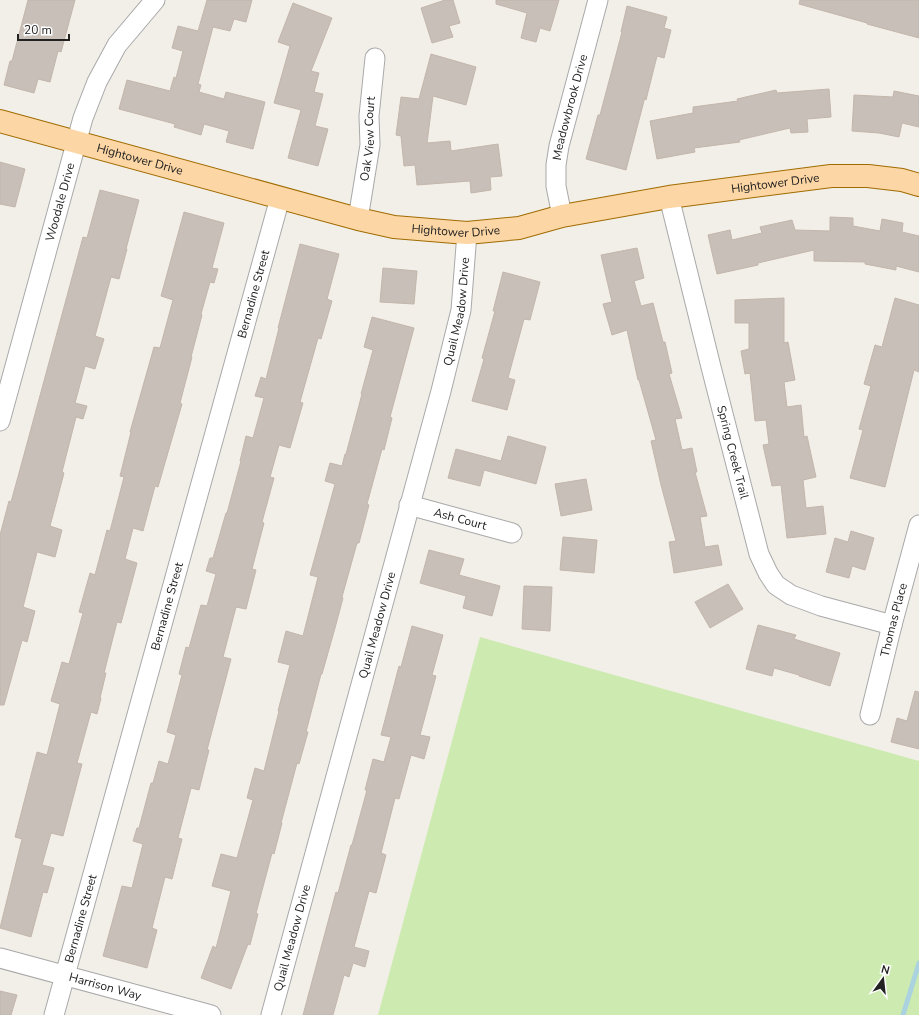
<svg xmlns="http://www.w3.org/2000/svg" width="919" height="1015" font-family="'Nunito Sans',sans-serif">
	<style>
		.grass { fill: #cdebb0 }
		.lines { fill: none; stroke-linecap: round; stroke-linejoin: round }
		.stream { stroke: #aad3df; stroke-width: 5 }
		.building { fill: #c7bfb8; stroke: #c4b6ab }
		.minor-casing { stroke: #a9a9a9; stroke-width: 21 }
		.major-casing { stroke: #a06b00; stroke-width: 24 }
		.minor { stroke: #fff; stroke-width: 19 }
		.major { stroke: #fcd6a4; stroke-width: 22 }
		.labels { text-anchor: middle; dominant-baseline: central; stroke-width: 3; stroke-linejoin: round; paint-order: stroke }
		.street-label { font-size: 12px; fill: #222; stroke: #fff }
	</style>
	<rect width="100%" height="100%" fill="#f2efe9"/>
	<polygon class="grass" points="480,637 919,761 919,1015 378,1015"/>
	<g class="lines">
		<polyline class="stream" points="903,1015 919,963"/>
	</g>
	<g class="building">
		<polygon points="28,0 75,0 61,52 58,51 50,82 38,79 34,93 4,85 10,61 12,61"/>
		<polygon points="207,0 252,0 246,22 234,19 230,31 213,27 198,84 201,85 199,92 224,99 226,92 265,102 253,149 226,142 229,131 204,124 201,135 174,127 175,124 119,109 127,80 170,91 174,77 176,78 183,51 172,48 178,26 198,31"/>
		<polygon points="445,0 453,0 460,23 449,26 453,37 432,43 421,8"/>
		<polygon points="496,0 559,0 550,31 540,28 536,42 521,38 527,13 496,4"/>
		<polygon points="800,0 919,0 919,38 867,24 867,23 799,4"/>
		<polygon points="293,3 332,18 311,71 319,73 314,92 323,94 315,126 328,129 318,166 288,158 301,110 274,103 290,46 278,42"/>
		<polygon points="627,6 667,17 664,28 671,30 664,58 657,56 646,100 645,97 626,170 586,159 598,115 600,115 622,32 621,32"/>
		<polygon points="431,54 476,67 466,105 433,96 427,143 450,141 451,151 498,144 502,176 490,177 491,190 471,193 470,181 417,185 415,165 404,166 401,136 396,135 401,97 419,99"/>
		<polygon points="829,89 831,117 807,119 808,132 791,133 790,128 739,140 740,142 694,148 695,152 657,159 650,121 693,113 693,107 738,101 737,99 776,90 777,93"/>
		<polygon points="894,91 919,96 919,127 902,123 899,137 879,133 852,131 854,95 893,97"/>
		<polygon points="0,162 25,169 15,207 0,204"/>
		<polygon points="100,190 139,200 126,249 127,249 119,279 111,277 95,336 104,339 95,369 85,366 75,403 87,406 83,419 76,417 62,472 64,473 50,526 62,530 55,557 37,552 23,607 35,611 27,642 22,640 4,705 0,705 0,535 9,501 11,502 19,473 83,237 87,238"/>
		<polygon points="184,212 224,223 212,268 218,269 214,283 210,282 201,314 202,315 191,357 192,357 180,403 182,404 158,487 155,486 143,531 133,528 125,559 137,563 121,623 117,622 104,673 106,673 100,698 101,698 97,714 91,712 77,763 82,764 63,836 51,833 42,865 54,868 47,893 43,892 31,937 0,928 22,839 15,837 37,752 47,755 60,704 51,701 62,662 69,664 83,613 79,612 90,573 95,575 107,530 110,531 124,477 120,476 131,432 130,432 154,347 160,348 173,300 161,296"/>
		<polygon points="830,217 853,218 853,226 880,231 882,219 903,223 902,232 919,236 919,272 896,266 896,270 865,264 865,262 814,261 814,250 758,263 758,265 717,274 708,235 730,230 732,240 762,233 760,227 792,220 795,230 830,231"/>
		<polygon points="300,244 339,254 327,299 332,301 321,339 318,338 300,402 303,403 290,448 279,445 270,477 274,478 262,522 264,523 252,569 256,570 246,609 236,607 223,657 231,659 207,750 209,750 199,790 191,788 178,838 182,839 172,879 165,877 152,928 157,930 147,968 103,956 122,886 132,888 143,844 133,841 137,828 139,828 151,783 153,783 159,761 168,764 176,735 167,732 182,675 179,674 186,647 189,648 201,605 207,606 216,574 206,571 210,558 213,558 226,513 227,513 241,461 240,461 246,436 253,438 264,398 255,396 261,377 266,379 279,328 278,328"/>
		<polygon points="637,248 644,278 634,281 641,306 653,303 663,342 665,342 672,373 669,374 682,418 675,419 682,450 692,448 697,472 695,472 707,516 700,517 705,547 718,545 722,565 674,573 669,542 676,541 661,485 651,441 656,440 639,380 638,380 627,330 612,335 603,304 612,302 601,255"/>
		<polygon points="383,268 417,271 414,304 380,302"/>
		<polygon points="503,272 540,282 530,320 524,319 508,378 515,380 507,410 472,401 484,359 482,358 495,311 493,311"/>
		<polygon points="784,298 784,343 788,342 795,380 784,382 787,407 801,405 804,437 807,436 816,477 803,480 806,508 823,506 826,534 787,538 781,485 772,486 763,445 769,444 766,420 755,421 750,373 745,374 741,351 749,349 749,323 735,323 735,300"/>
		<polygon points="895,298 919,305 919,372 914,370 885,487 850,478 863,430 859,429 871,386 864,384 875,345 882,347"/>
		<polygon points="372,317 414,328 390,417 392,418 384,450 382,449 367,504 369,505 359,543 357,543 342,597 343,598 335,628 322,674 321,674 306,732 308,732 299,764 297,763 281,823 282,823 274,854 272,853 256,913 258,914 250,945 248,944 231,989 201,978 213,946 216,948 231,891 212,886 221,854 237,858 253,800 247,798 255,768 264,771 279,711 278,711 290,665 278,662 286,631 303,636 318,577 310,575 335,484 325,481 330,463 342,466 345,454 346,454 362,394 361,394 373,350 364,347"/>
		<polygon points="508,436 546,447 536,484 484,470 480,486 448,478 456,449 501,461"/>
		<polygon points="586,479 592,510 561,516 555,484"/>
		<polygon points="851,531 874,538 865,570 852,566 849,578 826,572 835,538 848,542"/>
		<polygon points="563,537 597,540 594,573 560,570"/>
		<polygon points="429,550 464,559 459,575 500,586 492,616 463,608 466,596 420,583"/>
		<polygon points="728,584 743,609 710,628 695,602"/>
		<polygon points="524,586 552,587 550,631 522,629"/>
		<polygon points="758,625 796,635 794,639 840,653 830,686 799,676 799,675 774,668 772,676 746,669"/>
		<polygon points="412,626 443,635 432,675 436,676 420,735 430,737 424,759 411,755 399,799 395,798 381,853 386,855 376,893 369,891 354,947 369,951 365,967 353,963 349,977 344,975 333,1015 303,1015 336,892 338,893 351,845 352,845 367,790 365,790 373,759 384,762 391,737 381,735 399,666 401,667"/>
		<polygon points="915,691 919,692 919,749 891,742 897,718 907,721"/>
		<polygon points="0,991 17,995 11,1015 0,1015"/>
	</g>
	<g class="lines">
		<g class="minor-casing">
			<g id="minor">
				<path id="s1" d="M 669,197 L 711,367 L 759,554 L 768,573 L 776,585 L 791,595 L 821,606 L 892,625"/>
				<path id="s2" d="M 562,216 L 556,186 L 556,165 L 559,146 L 598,0"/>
				<path id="s3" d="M 358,219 L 370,145 L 369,116 L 375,58"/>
				<path id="s4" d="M 0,421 L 83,118 L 97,82 L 117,45 L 155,0"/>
				<path id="s5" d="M 409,505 L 512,533"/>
				<path id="s6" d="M 870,715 L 892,625 L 919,525"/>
				<path id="s7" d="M 0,958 L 211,1015"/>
				<path id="s8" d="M 54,1015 L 280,198"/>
				<path id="s9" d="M 271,1015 L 441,391 L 461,310 L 467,233"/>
			</g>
		</g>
		<g class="major-casing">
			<g id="major">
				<path id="s10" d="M 0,121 L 358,219 L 394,227 L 467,233 L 519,228 L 562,216 L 669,197 L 831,176 L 868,176 L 902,180 L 919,185"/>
			</g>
		</g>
		<use href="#minor" class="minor"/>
		<use href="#major" class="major"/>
	</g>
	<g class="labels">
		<g class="street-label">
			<text stroke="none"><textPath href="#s2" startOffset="111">Meadowbrook Drive</textPath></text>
			<text stroke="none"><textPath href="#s3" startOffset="81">Oak View Court</textPath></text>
			<text stroke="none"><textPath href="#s10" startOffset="145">Hightower Drive</textPath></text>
			<text stroke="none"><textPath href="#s10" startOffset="794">Hightower Drive</textPath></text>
			<text stroke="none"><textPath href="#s4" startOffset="227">Woodale Drive</textPath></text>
			<text stroke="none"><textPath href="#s10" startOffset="470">Hightower Drive</textPath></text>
			<text stroke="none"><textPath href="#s8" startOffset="748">Bernadine Street</textPath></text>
			<text stroke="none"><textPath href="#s9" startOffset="728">Quail Meadow Drive</textPath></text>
			<text stroke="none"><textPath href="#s1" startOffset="263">Spring Creek Trail</textPath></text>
			<text stroke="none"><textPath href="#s5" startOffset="53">Ash Court</textPath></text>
			<text stroke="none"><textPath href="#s8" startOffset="424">Bernadine Street</textPath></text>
			<text stroke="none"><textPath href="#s6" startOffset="98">Thomas Place</textPath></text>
			<text stroke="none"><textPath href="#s9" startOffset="404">Quail Meadow Drive</textPath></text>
			<text stroke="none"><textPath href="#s8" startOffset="100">Bernadine Street</textPath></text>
			<text stroke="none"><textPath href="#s9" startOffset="80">Quail Meadow Drive</textPath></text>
			<text stroke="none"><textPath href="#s7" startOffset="109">Harrison Way</textPath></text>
		</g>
	</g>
	<g transform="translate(883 979) rotate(15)" stroke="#ffffff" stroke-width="3" paint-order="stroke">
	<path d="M0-3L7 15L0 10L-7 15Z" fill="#222222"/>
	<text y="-6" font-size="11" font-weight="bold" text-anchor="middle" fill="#222222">N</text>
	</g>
	<path d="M18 34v6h51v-6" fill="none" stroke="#222222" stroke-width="2"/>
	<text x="24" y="34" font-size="12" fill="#222222" stroke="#ffffff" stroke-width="3" paint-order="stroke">20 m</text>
</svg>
